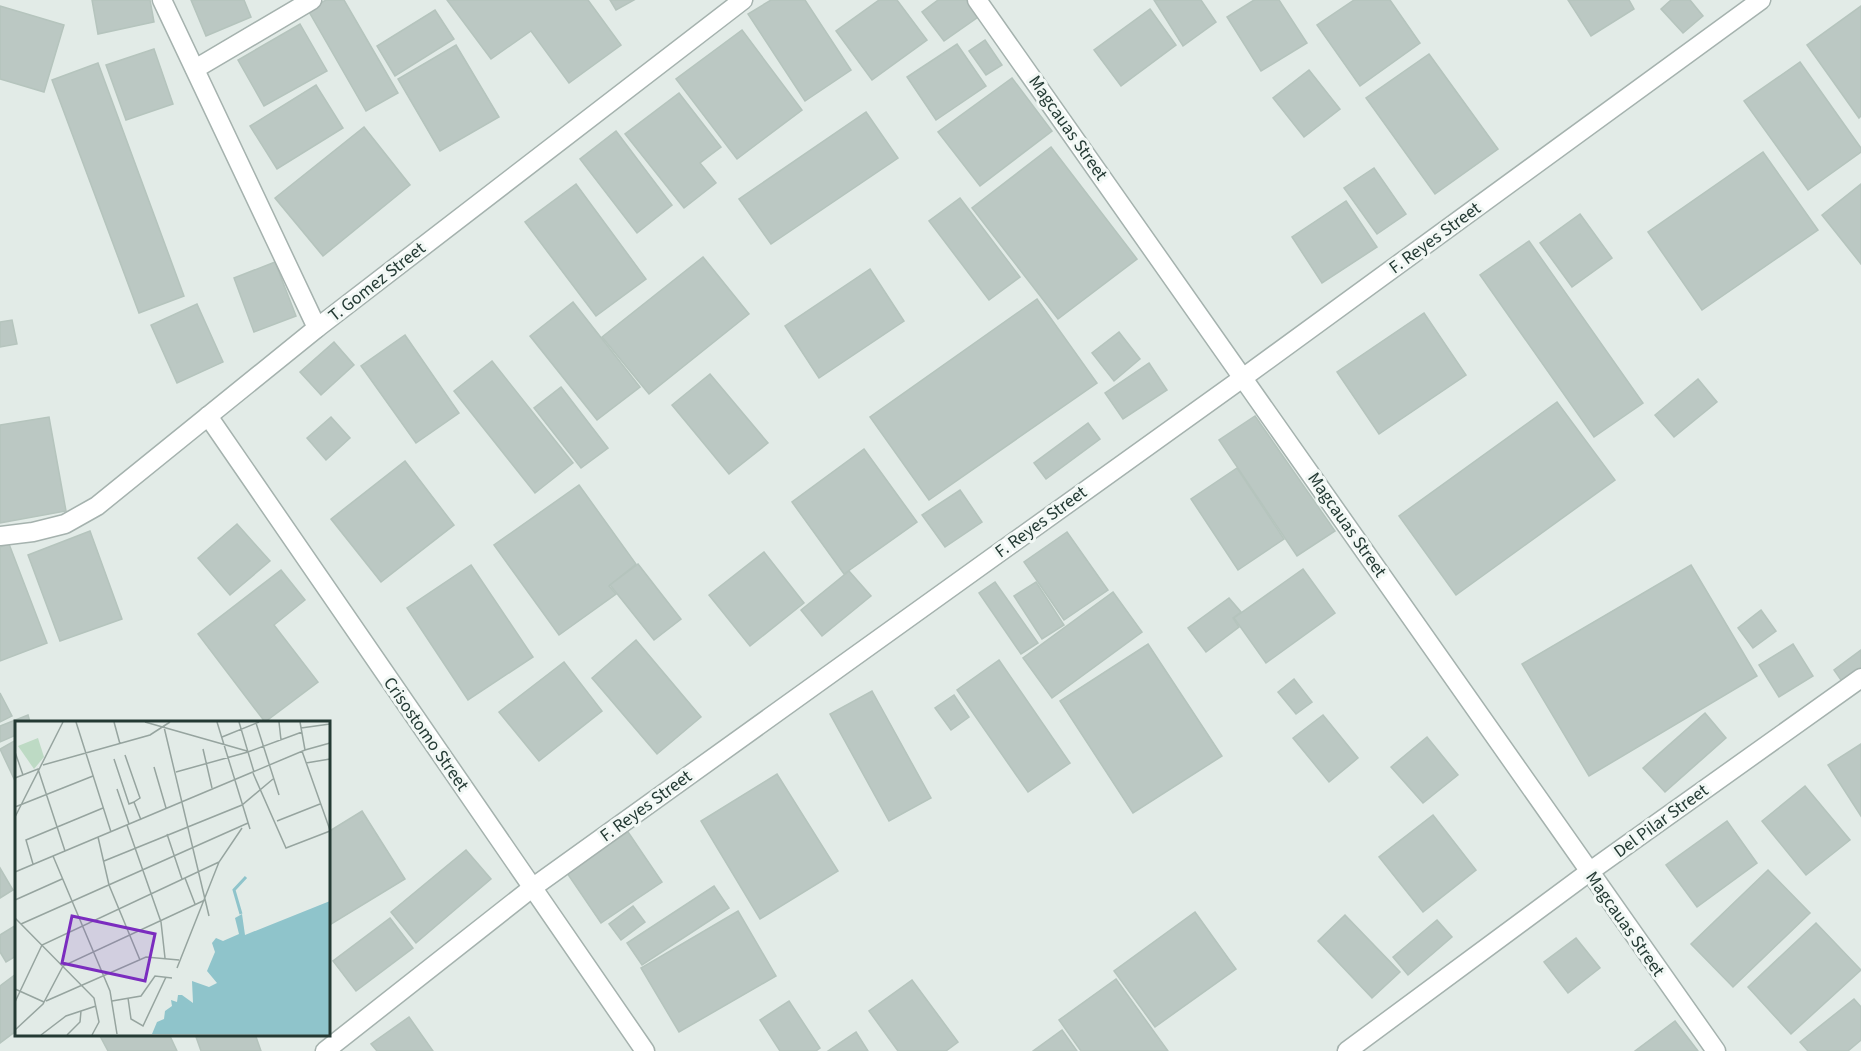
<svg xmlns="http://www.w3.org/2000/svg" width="1861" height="1051" font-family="'Source Sans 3',sans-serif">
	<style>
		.building { fill: #bbc8c3; stroke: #b5c4bd; stroke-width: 1.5 }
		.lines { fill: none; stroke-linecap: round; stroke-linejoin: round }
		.minor-casing { stroke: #a5b2ae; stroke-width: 21 }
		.tertiary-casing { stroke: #a5b2ae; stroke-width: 21 }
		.minor { stroke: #fff; stroke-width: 18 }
		.tertiary { stroke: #fff; stroke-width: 18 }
		.labels { text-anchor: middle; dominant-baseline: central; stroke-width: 6; stroke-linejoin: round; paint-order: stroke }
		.street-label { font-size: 18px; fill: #243a34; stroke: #f2f8f5 }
		.inset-river { fill: none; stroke: #8fc4cb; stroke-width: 3 }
		.inset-road { fill: none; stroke: #96a49f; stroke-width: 1.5 }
		.view { fill: #7b2cbf; fill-opacity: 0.15; stroke: #7b2cbf; stroke-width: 3 }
		.inset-edge { fill: none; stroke: #243a34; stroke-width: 3 }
	</style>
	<rect width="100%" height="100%" fill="#e2ebe7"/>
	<g class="building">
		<polygon points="92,0 150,0 154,22 98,34"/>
		<polygon points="191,0 244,0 251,17 206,36"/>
		<polygon points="326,0 344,0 398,93 366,111 308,10"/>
		<polygon points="447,0 588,0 621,45 569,83 531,31 491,59"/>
		<polygon points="610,0 634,0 616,10"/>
		<polygon points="771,0 805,0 851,70 805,101 748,14"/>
		<polygon points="879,0 897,0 927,40 872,80 836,31"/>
		<polygon points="938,0 971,0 981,15 944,41 922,12"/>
		<polygon points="1154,0 1201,0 1216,22 1183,46"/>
		<polygon points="1254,0 1279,0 1307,43 1261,71 1227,17"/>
		<polygon points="1354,0 1390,0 1420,43 1360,86 1317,25"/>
		<polygon points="1568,0 1629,0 1634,9 1591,36"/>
		<polygon points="1671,0 1690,0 1703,16 1683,33 1661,9"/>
		<polygon points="0,6 64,25 44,92 0,79"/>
		<polygon points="1861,6 1861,116 1859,118 1807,45"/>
		<polygon points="1150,9 1176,45 1121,86 1094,50"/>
		<polygon points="435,10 454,39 395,76 377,46"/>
		<polygon points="300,24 327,71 264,106 238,60"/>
		<polygon points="742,30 802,110 737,159 676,79"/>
		<polygon points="985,40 1002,65 986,75 969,51"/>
		<polygon points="957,44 986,86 936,120 907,77"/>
		<polygon points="456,45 499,117 440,151 398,79"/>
		<polygon points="154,49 173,104 126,120 106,65"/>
		<polygon points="1429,54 1498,149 1435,194 1366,98"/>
		<polygon points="1800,62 1861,148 1861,152 1808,190 1744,101"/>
		<polygon points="98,63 184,296 139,313 52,80"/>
		<polygon points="1309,70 1340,109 1304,137 1273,98"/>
		<polygon points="1012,78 1052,131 980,186 938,132"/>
		<polygon points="316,85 343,128 277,169 250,126"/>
		<polygon points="679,93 721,147 700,163 716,183 684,208 625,134"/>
		<polygon points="866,112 898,158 771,244 739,199"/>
		<polygon points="364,127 410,185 323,256 275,198"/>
		<polygon points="616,131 672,205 637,233 580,159"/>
		<polygon points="1051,147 1137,259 1058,319 972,208"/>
		<polygon points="1763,152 1818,230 1702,310 1648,232"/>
		<polygon points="1374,168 1406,214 1377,234 1344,188"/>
		<polygon points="576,184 646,279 596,316 525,222"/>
		<polygon points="1861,184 1861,264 1822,215"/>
		<polygon points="960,198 1020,277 989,300 929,221"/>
		<polygon points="1346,201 1377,247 1322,283 1292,237"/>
		<polygon points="1580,214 1612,258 1572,287 1540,243"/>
		<polygon points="1529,241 1643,403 1594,437 1480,275"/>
		<polygon points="703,257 749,314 649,394 602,337"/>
		<polygon points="275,262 296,316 254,332 234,278"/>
		<polygon points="870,269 904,321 819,378 785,326"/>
		<polygon points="1037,299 1097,383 929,500 870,417"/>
		<polygon points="573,302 640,387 597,420 530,336"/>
		<polygon points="197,304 223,362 177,383 151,325"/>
		<polygon points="1424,313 1466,375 1379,434 1337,372"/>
		<polygon points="12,320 17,344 0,347 0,322"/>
		<polygon points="1119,332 1140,359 1114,381 1092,353"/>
		<polygon points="405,335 459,413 416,443 361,366"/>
		<polygon points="334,342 354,365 321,395 300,372"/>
		<polygon points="492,361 573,463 535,493 454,391"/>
		<polygon points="1149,363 1167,390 1123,419 1105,393"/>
		<polygon points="710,374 768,443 729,474 672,405"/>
		<polygon points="1698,379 1717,402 1674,437 1655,415"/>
		<polygon points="561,387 608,448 581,468 534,408"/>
		<polygon points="1557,402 1615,480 1456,595 1399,516"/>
		<polygon points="1255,416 1335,531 1297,556 1219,440"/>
		<polygon points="49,417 66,511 0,523 0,425"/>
		<polygon points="331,417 350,438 326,460 307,438"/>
		<polygon points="1088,423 1100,439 1046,479 1034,463"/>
		<polygon points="864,449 917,522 844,574 792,502"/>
		<polygon points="405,461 454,525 381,582 331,519"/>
		<polygon points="1237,468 1284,539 1238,570 1191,499"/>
		<polygon points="579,485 636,564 609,586 616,594 559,635 494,545"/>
		<polygon points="960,490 982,522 945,547 922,515"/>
		<polygon points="237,524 270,561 230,595 198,558"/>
		<polygon points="90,531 122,619 60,641 28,555"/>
		<polygon points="1067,532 1108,590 1064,620 1024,562"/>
		<polygon points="9,544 47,643 0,661 0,547"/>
		<polygon points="764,552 804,603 750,646 709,595"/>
		<polygon points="638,564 681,619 654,640 610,585"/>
		<polygon points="471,565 533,657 468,700 407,608"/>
		<polygon points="1691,565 1757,676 1589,776 1522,664"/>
		<polygon points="1303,569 1335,613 1266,663 1234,618"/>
		<polygon points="281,570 305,600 274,625 318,682 265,722 198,634"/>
		<polygon points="849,571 871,596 822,636 801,610"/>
		<polygon points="995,582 1038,643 1021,654 979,593"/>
		<polygon points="1036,582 1064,625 1042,639 1014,596"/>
		<polygon points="1113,592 1142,632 1052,698 1023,658"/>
		<polygon points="1229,598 1241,612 1233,618 1239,627 1206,652 1188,628"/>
		<polygon points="1761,610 1776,631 1753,648 1738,628"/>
		<polygon points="636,640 701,717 657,754 592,678"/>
		<polygon points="1148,644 1222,756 1133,813 1060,701"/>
		<polygon points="1793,644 1813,676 1779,697 1759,665"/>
		<polygon points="1861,650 1861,669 1843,683 1834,670"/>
		<polygon points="999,660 1070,763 1028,792 957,690"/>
		<polygon points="564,662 602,711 539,761 499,712"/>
		<polygon points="1294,679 1312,702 1296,714 1278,692"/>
		<polygon points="872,691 931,798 889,821 830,714"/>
		<polygon points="0,693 12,716 0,722"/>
		<polygon points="954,695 969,717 951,730 935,708"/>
		<polygon points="1705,713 1726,738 1665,792 1643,768"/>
		<polygon points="28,715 30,722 16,722 16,735 0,742 0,726"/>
		<polygon points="1323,715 1358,758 1329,782 1293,738"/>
		<polygon points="1427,737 1458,775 1423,803 1391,767"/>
		<polygon points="16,740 16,783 0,749"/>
		<polygon points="1861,744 1861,816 1828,765"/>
		<polygon points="777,774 838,871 760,919 701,821"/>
		<polygon points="1805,786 1850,840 1806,875 1762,821"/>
		<polygon points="362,811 405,879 328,926 328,832"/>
		<polygon points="1433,815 1476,870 1423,912 1379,857"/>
		<polygon points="1727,821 1757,863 1697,907 1666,865"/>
		<polygon points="628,832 662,882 601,923 567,873"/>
		<polygon points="466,850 491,879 416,943 391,912"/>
		<polygon points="0,868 13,890 0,898"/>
		<polygon points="1768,870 1810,913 1733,987 1691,944"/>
		<polygon points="714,886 729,908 642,965 627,943"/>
		<polygon points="633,906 645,922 621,940 609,924"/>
		<polygon points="738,911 776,976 679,1032 641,968"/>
		<polygon points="1195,912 1236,969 1155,1027 1114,971"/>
		<polygon points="1345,915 1400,972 1372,998 1318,941"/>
		<polygon points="390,918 413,948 356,991 333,961"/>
		<polygon points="1437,920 1452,937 1408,975 1393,957"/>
		<polygon points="1816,923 1861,970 1791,1034 1748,987"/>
		<polygon points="16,925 16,956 6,962 0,952 0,935"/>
		<polygon points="1576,938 1600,968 1568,993 1544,962"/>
		<polygon points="16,974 16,1031 0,1043 0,986"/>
		<polygon points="1116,979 1168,1051 1081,1051 1059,1020"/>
		<polygon points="912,980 958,1042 946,1051 898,1051 869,1011"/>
		<polygon points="1854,999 1861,1007 1861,1040 1848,1051 1808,1051 1800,1042"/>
		<polygon points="789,1001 820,1048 816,1051 780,1051 760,1020"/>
		<polygon points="409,1017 433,1051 377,1051 371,1044"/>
		<polygon points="1675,1021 1698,1051 1635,1051"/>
		<polygon points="1062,1030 1077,1051 1033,1051"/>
		<polygon points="856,1032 868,1051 828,1051"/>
		<polygon points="99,1034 169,1034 177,1051 108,1051"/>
		<polygon points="195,1034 255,1034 261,1051 201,1051"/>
	</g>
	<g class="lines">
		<g class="minor-casing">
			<g id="minor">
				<polyline points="162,0 317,328"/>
				<polyline points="195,69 312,0"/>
				<polyline points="208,416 645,1051"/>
				<polyline points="0,536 33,532 65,524 97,506 317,328 743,0"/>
				<polyline points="325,1051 532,888 1244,377 1761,0"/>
				<polyline points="1347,1051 1589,872 1861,678"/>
			</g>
		</g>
		<g class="tertiary-casing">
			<polyline id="tertiary" points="977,0 1716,1051"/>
		</g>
		<use href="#minor" class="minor"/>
		<use href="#tertiary" class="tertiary"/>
	</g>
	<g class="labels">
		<g class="street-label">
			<text transform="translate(1068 128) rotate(55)">Magcauas Street</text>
			<text transform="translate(1435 238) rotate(-36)">F. Reyes Street</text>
			<text transform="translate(377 282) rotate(-38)">T. Gomez Street</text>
			<text transform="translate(1041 522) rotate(-36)">F. Reyes Street</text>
			<text transform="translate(1347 525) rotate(55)">Magcauas Street</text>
			<text transform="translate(426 734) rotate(55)">Crisostomo Street</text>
			<text transform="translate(646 806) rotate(-36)">F. Reyes Street</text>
			<text transform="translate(1661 821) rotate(-36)">Del Pilar Street</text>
			<text transform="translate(1625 924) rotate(55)">Magcauas Street</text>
		</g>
	</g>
	<g transform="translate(15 721)">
		<rect width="315" height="315" fill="#e2ebe7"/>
		<path d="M 23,17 L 29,36 L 19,48 L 3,25 Z" fill="#bddac4"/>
		<path d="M 315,180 L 315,314 L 137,313 L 142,301 L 149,298 L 150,290 L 157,285 L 156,279 L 162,281 L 163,274 L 167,274 L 178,282 L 177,260 L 194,266 L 202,262 L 192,250 L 200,231 L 197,222 L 201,217 L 208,220 L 224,213 L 220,197 L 227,193 L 230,214 Z" fill="#8fc4cb"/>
		<path class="inset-river" d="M 226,193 L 219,169 L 231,156"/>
		<path class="inset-road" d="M 61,1 L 96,111M 99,1 L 105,23M 130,1 L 232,30M 202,1 L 235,108M 224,1 L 239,51M 264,1 L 266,19M 285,1 L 290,29M 241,2 L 264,74M 149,6 L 194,195M 286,7 L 315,3M 207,16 L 244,1M 188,28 L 197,67M 287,30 L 315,109M 0,31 L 8,54M 110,34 L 125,77 L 119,81 L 126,99M 99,38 L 114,83 L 119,81M 291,42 L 315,38M 28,44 L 135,14 L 155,1M 139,46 L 151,87M 161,51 L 233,31 L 287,11M 238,52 L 271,127 L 315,110M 0,57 L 23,48 L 50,130M 102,68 L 114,103M 0,86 L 78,55M 0,96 L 48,1M 262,100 L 305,83M 112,104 L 146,201 L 150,237M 152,113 L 167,158M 83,116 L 94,164 L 125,239M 38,135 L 95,270 L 102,313M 89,140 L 227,84 L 258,58M 18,143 L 11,119 L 88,87M 0,151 L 290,29 L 315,22M 170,157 L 180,183M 0,179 L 47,158M 0,197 L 79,277 L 84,301 L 77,314M 6,203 L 233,102M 162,247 L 204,141 L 227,107M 0,268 L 29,281M 113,277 L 116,298 L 128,305 L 151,256M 31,280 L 131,236 L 164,239M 97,280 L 126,275 L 140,255 L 157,257M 0,281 L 27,224 L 204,141M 0,309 L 28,283 L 48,245 L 190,179M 26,314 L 51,295 L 81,285M 52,314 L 65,301 L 66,290"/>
		<path class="view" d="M 57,195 L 140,213 L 130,260 L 47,242 Z"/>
		<rect width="315" height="315" class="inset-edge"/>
	</g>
</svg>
